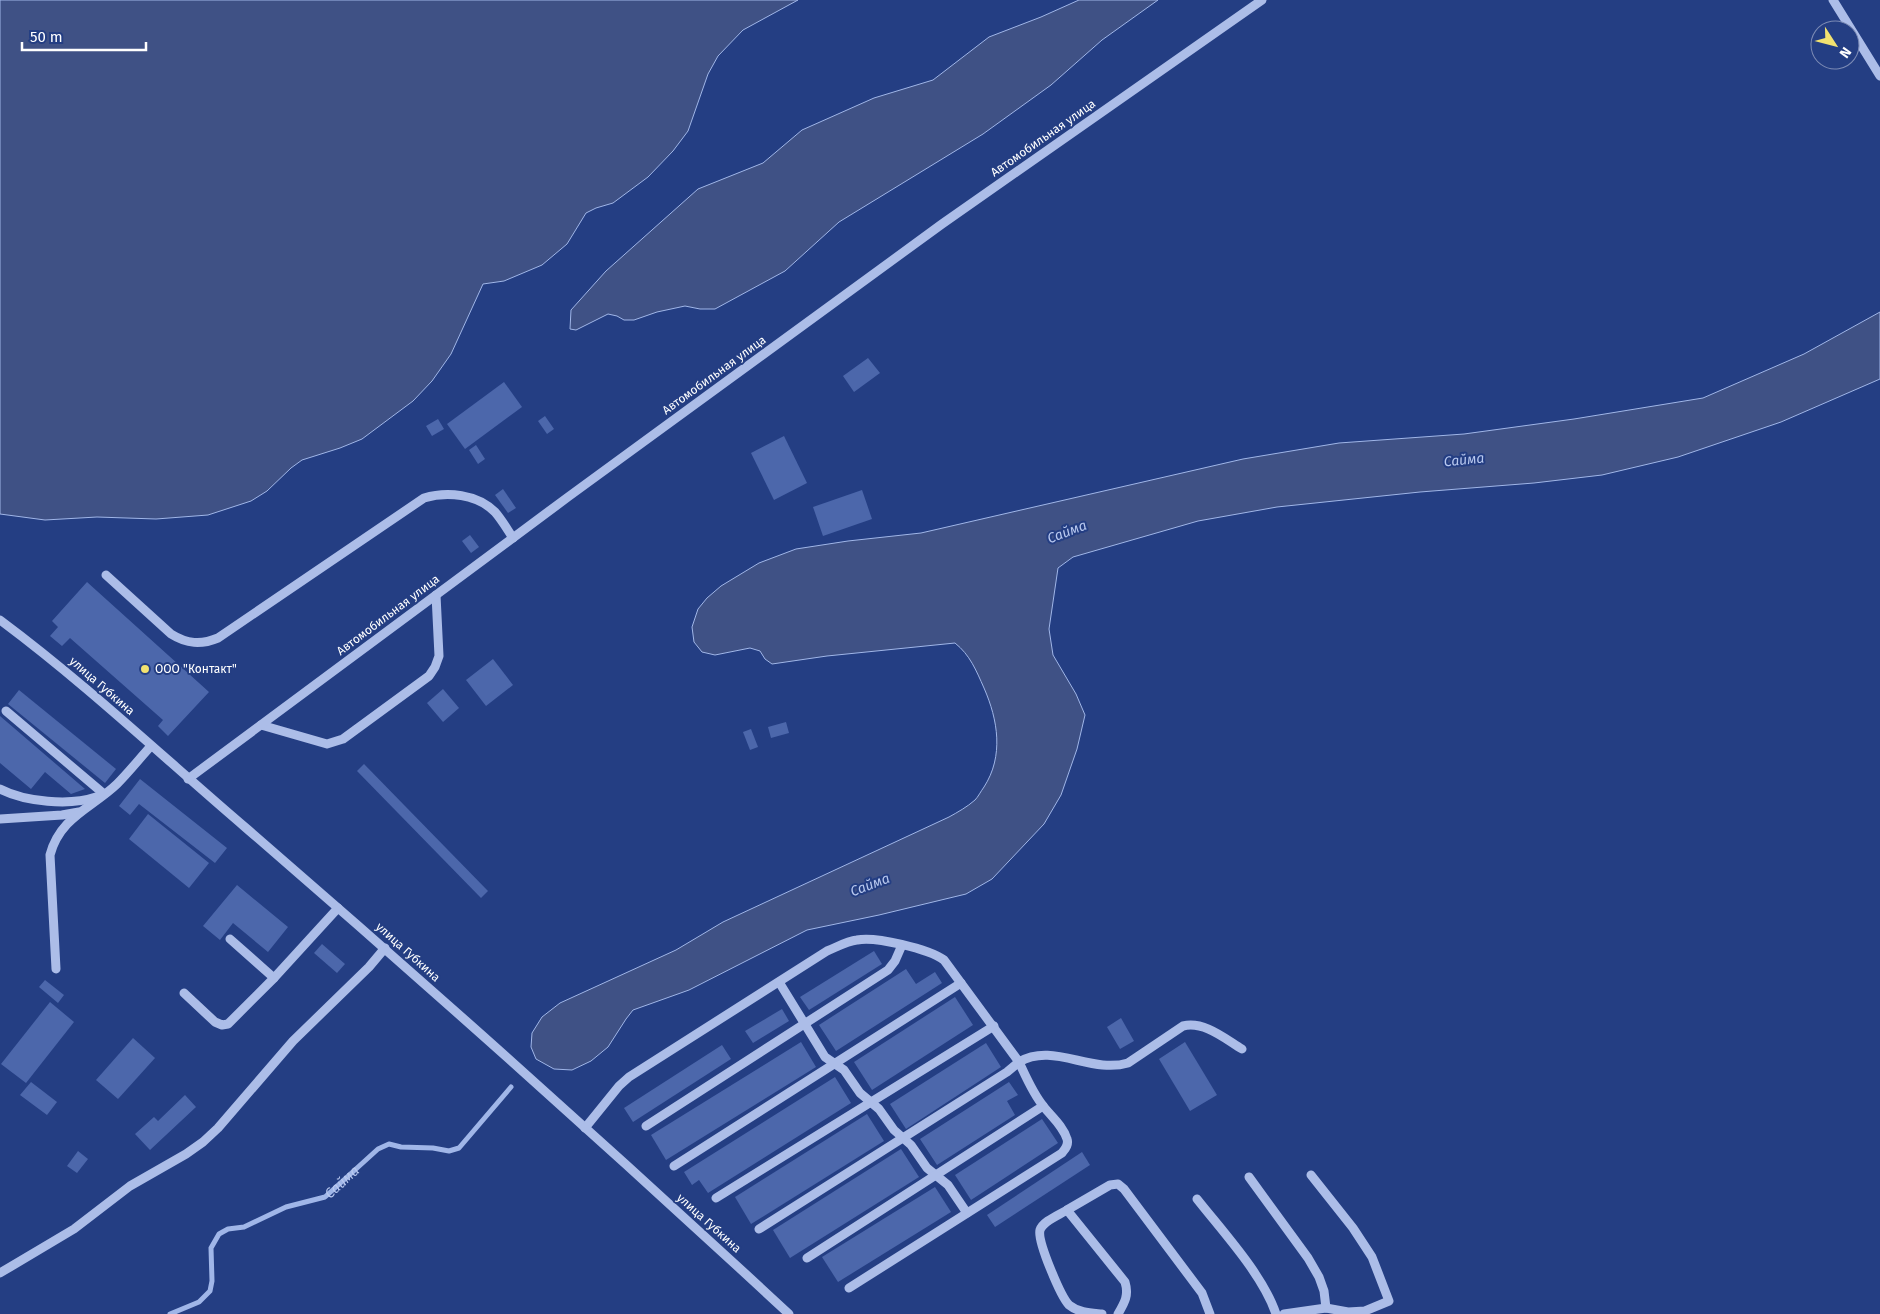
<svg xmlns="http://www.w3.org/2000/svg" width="1880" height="1314" font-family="'Fira Sans',sans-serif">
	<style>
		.water { fill: #3f5185; stroke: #a0b6e8 }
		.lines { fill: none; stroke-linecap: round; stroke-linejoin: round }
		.stream { stroke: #a0b6e8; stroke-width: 5 }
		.building { fill: #4c67ab }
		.minor { stroke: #acbde8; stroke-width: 9 }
		.poi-dot { fill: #f2e270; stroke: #243e83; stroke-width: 2 }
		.labels { text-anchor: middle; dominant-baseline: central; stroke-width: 4; stroke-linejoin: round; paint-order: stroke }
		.street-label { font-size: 12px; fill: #fff; stroke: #243e83 }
		.poi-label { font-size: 12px; fill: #fff; stroke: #243e83; text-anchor: start }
		.water-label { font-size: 14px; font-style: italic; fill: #b8c8ef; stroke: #243e83 }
	</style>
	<rect width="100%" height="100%" fill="#243e83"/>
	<g class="water">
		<polygon points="0,0 798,0 743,30 718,56 708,74 688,131 673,151 648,177 613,203 596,208 586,213 567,244 542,265 504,281 483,284 451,354 432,381 413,401 362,439 340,448 302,460 291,468 267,491 251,501 208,515 156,519 97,517 45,520 0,514"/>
		<polygon points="1079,0 1158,0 1102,40 1051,85 983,134 839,222 785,271 715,309 700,309 685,306 657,312 634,320 624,320 617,316 608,314 576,330 570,329 571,310 606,271 698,189 763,163 802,130 874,98 933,80 989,37 1041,17"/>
		<path d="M 1880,312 L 1880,379 L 1781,422 L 1678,457 L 1602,475 L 1534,483 L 1420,492 L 1277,507 L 1198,521 L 1073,557 L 1058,568 L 1049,629 L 1053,655 L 1076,694 L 1085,715 L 1077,749 L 1061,795 L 1044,824 L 992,879 L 966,894 L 879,915 L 807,930 L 689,990 L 633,1010 L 626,1019 L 608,1047 L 591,1061 L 572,1070 L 554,1069 L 536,1059 L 531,1047 L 532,1033 L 542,1017 L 560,1003 L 676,950 L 723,922 L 949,817 C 958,812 967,807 975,800 C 978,797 981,791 984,787 C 1004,756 998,720 984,688 C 976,670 970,655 955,643 L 827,656 L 772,664 L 765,659 L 760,651 L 750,648 L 715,655 L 702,652 L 694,642 L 692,627 L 698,609 L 707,598 L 721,586 L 759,563 L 796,549 L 848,541 L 921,533 L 1243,459 L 1339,443 L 1464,434 L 1574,419 L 1703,398 L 1804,354 Z"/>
	</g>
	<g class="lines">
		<path class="stream" id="s1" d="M 170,1314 L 199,1302 L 210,1291 L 212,1281 L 211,1248 L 219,1234 L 228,1229 L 244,1227 L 286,1207 L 325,1197 L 378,1149 L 389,1144 L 401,1147 L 433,1148 L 449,1151 L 459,1148 L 511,1087"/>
	</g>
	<g class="building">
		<polygon points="868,358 880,373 854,392 843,376"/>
		<polygon points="504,382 522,407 465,449 447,424"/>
		<polygon points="545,416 554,429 547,434 538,421"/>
		<polygon points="438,419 444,429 432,436 426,426"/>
		<polygon points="784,436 807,483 774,500 751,453"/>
		<polygon points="476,445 485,459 478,464 469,450"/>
		<polygon points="503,489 516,508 508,513 495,495"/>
		<polygon points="862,490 872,519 823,536 813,507"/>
		<polygon points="470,535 479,547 471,553 462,541"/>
		<polygon points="87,582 209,692 168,736 158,726 163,720 70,638 62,646 50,636 58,627 52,621"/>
		<polygon points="493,659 513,685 486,706 466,680"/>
		<polygon points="443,689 459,708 443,722 427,703"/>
		<polygon points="19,690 116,769 105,783 8,704"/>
		<polygon points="0,716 85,789 71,794 45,772 31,789 0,763"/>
		<polygon points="786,722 789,733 771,738 768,727"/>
		<polygon points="751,729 758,747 750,750 743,732"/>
		<polygon points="364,764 488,891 481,898 357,771"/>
		<polygon points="140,779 227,848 215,863 139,804 130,815 119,806"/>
		<polygon points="148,814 209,863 189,888 129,839"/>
		<polygon points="237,885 288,927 268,952 233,923 220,940 203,926"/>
		<polygon points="322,944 345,964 337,973 314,953"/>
		<polygon points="874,951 882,964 809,1010 800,997"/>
		<polygon points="906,969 916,984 935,972 942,983 836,1051 819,1025"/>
		<polygon points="45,980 64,995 58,1003 39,987"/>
		<polygon points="955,997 973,1025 872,1090 854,1062"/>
		<polygon points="50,1002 74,1022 26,1083 1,1064"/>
		<polygon points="782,1009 789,1021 753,1043 745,1031"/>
		<polygon points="1121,1018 1134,1041 1120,1049 1107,1027"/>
		<polygon points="133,1038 155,1058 118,1099 96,1080"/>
		<polygon points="801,1042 816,1067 666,1160 651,1135"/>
		<polygon points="1185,1042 1217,1095 1190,1111 1159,1059"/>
		<polygon points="986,1043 1001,1067 906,1129 890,1104"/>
		<polygon points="722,1045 731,1059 633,1122 624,1108"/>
		<polygon points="835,1077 851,1103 708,1193 699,1180 692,1185 684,1172"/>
		<polygon points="31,1082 57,1102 47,1115 20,1095"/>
		<polygon points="1009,1082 1018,1095 1007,1101 1015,1115 937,1165 920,1139"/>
		<polygon points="185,1095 196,1107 150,1150 135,1134 154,1117 158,1121"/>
		<polygon points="867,1114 884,1141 751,1224 735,1197"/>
		<polygon points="1042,1119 1058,1143 971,1200 955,1175"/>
		<polygon points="901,1149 919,1177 790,1258 773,1230"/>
		<polygon points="78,1151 88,1159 77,1173 67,1166"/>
		<polygon points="1082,1152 1090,1165 995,1227 987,1215"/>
		<polygon points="935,1187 951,1212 838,1282 822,1257"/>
	</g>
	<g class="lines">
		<g class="minor">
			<polyline points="1833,0 1880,76"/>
			<path d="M 106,575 L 171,634 C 187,644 201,645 218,638 L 424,498 C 447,491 477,494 495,512 C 502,520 507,529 513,538"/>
			<path d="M 0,620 C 86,684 164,758 246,828 C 430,987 611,1149 789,1314"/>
			<polyline points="6,711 104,794"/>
			<polyline points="261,725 327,744 343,739 429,676 435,667 439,656 436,595"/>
			<polyline points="188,779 568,497 942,224 1262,0"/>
			<path d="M 0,789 C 25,802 70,806 96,797"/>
			<polyline points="0,819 62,815 79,812"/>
			<polyline points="230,939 274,978"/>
			<path d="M 56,969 L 50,855 C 60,817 92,808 117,784 C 129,772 140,758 151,746"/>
			<polyline points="779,982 825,1057 844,1070 860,1093 879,1109 894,1130 911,1145 927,1168 948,1185 967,1213"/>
			<polyline points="184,993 215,1022 222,1025 228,1024 274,978 338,908"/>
			<polyline points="646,1126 888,970 895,961 902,945"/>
			<path d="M 585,1128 L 619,1086 L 629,1077 L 827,951 C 837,947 847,941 857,940 C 875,936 929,949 944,960 L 1019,1062 C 1053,1042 1091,1074 1128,1063 L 1183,1026 C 1204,1021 1224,1038 1242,1049"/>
			<polyline points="674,1166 961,983"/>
			<polyline points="1249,1177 1308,1258 1319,1277 1324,1291 1326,1308"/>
			<polyline points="716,1198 994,1026"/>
			<path d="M 1197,1199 C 1223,1232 1263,1275 1276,1314"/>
			<path d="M 1067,1210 C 1059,1215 1043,1221 1040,1230 C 1037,1241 1061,1297 1069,1305 C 1079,1313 1091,1313 1102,1314"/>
			<path d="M 759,1229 L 1007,1072 L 1019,1062 C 1026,1077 1033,1094 1044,1107 C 1052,1117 1063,1126 1067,1139 C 1069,1145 1065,1149 1062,1153 L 849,1288"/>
			<polyline points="807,1258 1043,1106"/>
			<polyline points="0,1273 74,1229 130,1186 186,1154 203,1142 218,1128 293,1041 369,967 385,948"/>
			<path d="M 1118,1314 C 1125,1302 1129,1295 1125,1282 L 1067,1210 L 1110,1185 L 1118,1184 L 1124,1189 L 1202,1293 L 1210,1314"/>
			<polyline points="1284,1314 1326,1308 1348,1312 1365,1311 1389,1301 1372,1257 1353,1228 1311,1175"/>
		</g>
	</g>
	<circle class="poi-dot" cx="145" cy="669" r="5"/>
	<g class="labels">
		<g class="street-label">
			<text transform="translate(1043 138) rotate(-35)">Автомобильная улица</text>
			<text transform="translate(714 375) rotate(-36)">Автомобильная улица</text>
			<text transform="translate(388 615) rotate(-37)">Автомобильная улица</text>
			<text transform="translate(102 686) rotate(41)">улица Губкина</text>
			<text transform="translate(408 952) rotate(42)">улица Губкина</text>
			<text transform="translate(709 1223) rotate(42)">улица Губкина</text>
		</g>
		<g class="poi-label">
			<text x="155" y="669">ООО "Контакт"</text>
		</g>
		<g class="water-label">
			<text transform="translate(1464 460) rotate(-6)">Сайма</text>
			<text transform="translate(1067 532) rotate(-21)">Сайма</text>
			<text transform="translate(870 885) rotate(-21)">Сайма</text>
			<text stroke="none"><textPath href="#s1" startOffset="242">Сайма</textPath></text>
		</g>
	</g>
	<g transform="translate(1835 45) rotate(126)"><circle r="24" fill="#243e83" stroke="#7c8bb5"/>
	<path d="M0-4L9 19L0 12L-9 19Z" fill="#f2e270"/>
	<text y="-8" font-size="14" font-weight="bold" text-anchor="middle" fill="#ffffff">N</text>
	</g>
	<path d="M22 42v8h124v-8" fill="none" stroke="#ffffff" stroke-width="2.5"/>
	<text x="30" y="42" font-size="15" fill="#ffffff" stroke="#243e83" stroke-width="4" paint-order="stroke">50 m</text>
</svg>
